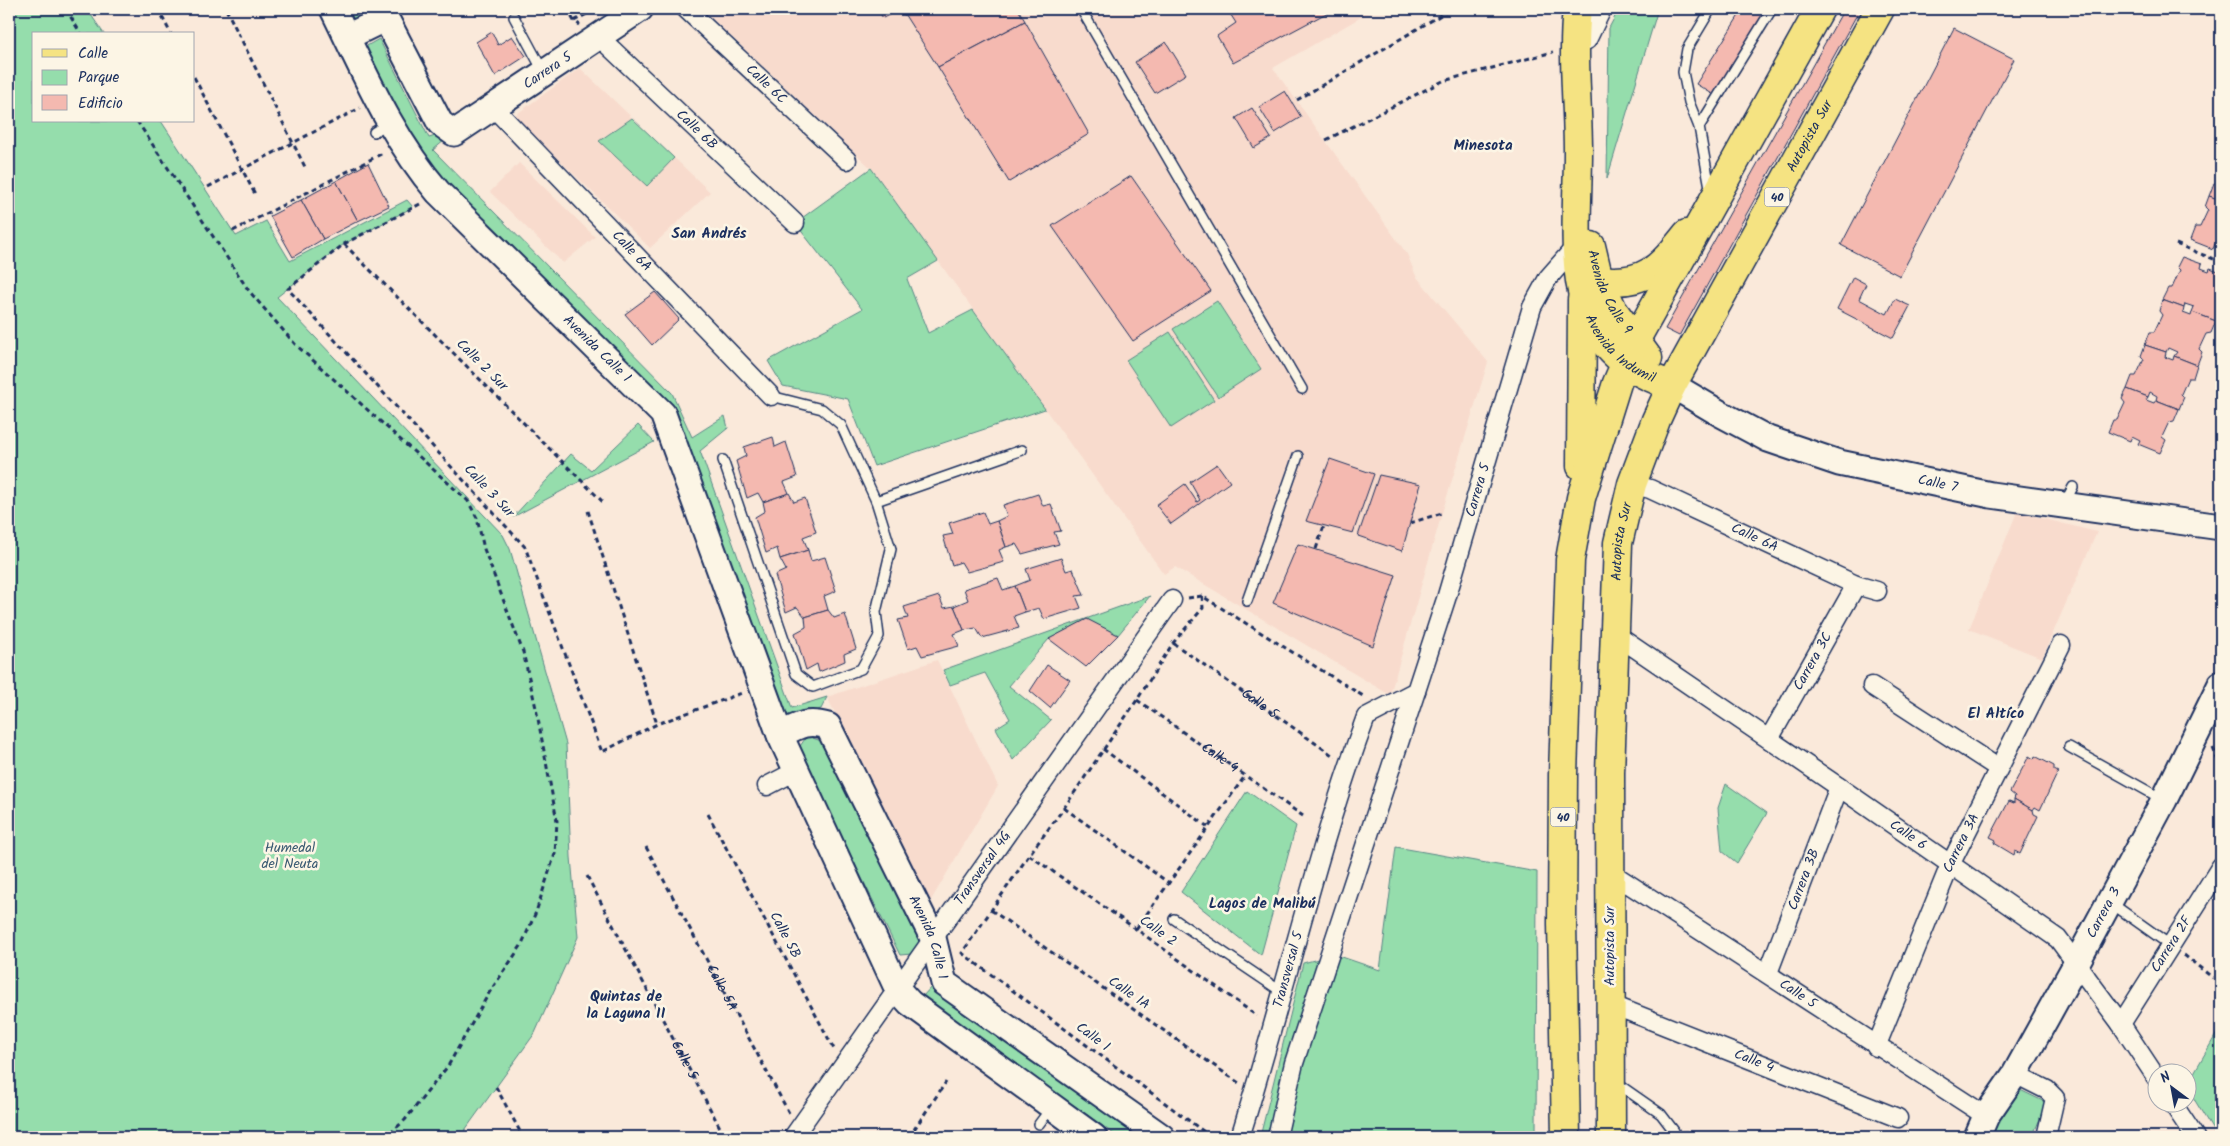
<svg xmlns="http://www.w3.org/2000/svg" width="2230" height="1146" font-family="Kalam,sans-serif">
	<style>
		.built { fill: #f8dbcd }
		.green { fill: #95ddac; stroke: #588685 }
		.building { fill: #f4b9b0; stroke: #1b2f5e }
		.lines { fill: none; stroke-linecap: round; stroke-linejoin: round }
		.lane-casing { stroke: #1b2f5e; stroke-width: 12 }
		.street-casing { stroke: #1b2f5e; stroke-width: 21 }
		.secondary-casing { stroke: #1b2f5e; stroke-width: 29 }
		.primary-casing { stroke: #1b2f5e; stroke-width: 31 }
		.highway-casing { stroke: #1b2f5e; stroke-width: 31 }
		.path { stroke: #1b2f5e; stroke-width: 3; stroke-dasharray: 5 4; stroke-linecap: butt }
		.lane { stroke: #fcf5e5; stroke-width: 9 }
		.street { stroke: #fcf5e5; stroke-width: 18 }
		.secondary { stroke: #fcf5e5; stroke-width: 25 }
		.primary { stroke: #f5e382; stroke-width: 28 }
		.highway { stroke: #f5e382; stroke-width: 28 }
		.labels { text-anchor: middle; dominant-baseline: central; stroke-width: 5; stroke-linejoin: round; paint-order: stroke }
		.shield { fill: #fcf5e5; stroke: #5e6a86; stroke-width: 1 }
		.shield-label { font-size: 12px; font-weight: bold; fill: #1b2f5e }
		.street-label { font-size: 14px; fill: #1b2f5e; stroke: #fcf5e5 }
		.park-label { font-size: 14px; fill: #3a5a72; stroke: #fcf5e5 }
		.neighbourhood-label { font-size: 15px; font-weight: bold; fill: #1b2f5e; stroke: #fcf5e5 }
	</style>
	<rect width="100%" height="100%" fill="#fae9da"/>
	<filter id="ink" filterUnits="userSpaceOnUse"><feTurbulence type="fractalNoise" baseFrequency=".02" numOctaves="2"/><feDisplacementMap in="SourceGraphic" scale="10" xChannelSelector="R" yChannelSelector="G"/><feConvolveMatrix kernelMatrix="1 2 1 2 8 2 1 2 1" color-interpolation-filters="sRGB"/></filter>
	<g filter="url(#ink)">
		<g class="built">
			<polygon points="702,9 1375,9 1273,68 1407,254 1416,276 1488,362 1442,513 1390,695 1175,567 1164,574 871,168"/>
			<polygon points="580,68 710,192 650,248 514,116"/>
			<polygon points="519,163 595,237 563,263 490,192"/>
			<polygon points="2017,512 2097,532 2042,658 1969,629"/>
			<polygon points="937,660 998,786 930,902 827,697"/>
		</g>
		<g class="green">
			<polygon points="9,9 87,9 104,34 34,34 34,121 161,121 236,236 266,221 290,261 407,200 413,207 344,244 277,297 503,535 510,549 566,744 571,857 578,937 535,1033 460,1137 9,1137"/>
			<polygon points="344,9 368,9 371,15 351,24"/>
			<polygon points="1619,9 1658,9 1607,179 1609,28"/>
			<polygon points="379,39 429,138 448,132 451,135 433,150 672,393 692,437 725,416 728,428 700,451 792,708 827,697 821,709 784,719 666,405 427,170 363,48"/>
			<polygon points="632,118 674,158 647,186 599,141"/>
			<polygon points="871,168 938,261 907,279 928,333 973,310 1045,409 874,466 848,399 783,386 768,361 862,309 795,223"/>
			<polygon points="1217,301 1261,369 1218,397 1173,329"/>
			<polygon points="1170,332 1214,400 1171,428 1126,360"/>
			<polygon points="638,425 654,442 513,517 571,454 591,470"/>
			<polygon points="1150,596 1118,635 1087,620 1049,639 1009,686 1051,720 1013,760 996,728 1010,719 985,673 950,685 943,670"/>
			<polygon points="807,736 824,742 921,941 912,954 900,955 798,749"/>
			<polygon points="1726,784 1767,813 1737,863 1722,851 1718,808"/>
			<polygon points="1247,791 1296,826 1261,955 1181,892"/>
			<polygon points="1396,847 1537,872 1536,1137 1260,1137 1303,963 1322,958 1342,957 1380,970"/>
			<polygon points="932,986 1143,1137 1118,1137 922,997"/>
			<polygon points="2221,1026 2221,1137 2217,1137 2188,1089 2188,1083"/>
			<polygon points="2016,1088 2047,1103 2032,1137 1989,1137"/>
		</g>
		<g class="building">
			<polygon points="877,9 901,9 883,18"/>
			<polygon points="901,9 1018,9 1025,21 938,67"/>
			<polygon points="1227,9 1334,9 1233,63 1217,36 1236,23"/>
			<polygon points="1743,9 1768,9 1714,95 1696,84"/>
			<polygon points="1844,9 1860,9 1679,336 1665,329"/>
			<polygon points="1025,21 1089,134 1009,182 938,67"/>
			<polygon points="1954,28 2014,59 1900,276 1841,245"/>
			<polygon points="492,32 498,45 512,36 526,56 495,76 476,42"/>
			<polygon points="1166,42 1186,74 1155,93 1135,62"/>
			<polygon points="1285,91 1301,117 1275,133 1259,107"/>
			<polygon points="1252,108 1271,138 1254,148 1236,118"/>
			<polygon points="368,163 389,206 358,221 336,181"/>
			<polygon points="1131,176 1211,291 1133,341 1052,226"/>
			<polygon points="2221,177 2221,200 2209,196 2214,183 2218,184"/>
			<polygon points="336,181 358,221 323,239 301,200"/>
			<polygon points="2209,196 2221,200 2221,247 2215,244 2213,249 2190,240 2195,227 2200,227 2208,210 2205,207"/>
			<polygon points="301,200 323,239 293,257 270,216"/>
			<polygon points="2182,257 2202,264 2201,268 2209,271 2210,268 2221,272 2221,296 2217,305 2220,308 2216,321 2192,312 2194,307 2185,304 2184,308 2162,300 2168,288 2172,288 2180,270 2177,267"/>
			<polygon points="1853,277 1866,284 1859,299 1887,314 1895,299 1910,306 1893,338 1837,309"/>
			<polygon points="655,292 679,319 652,345 625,314"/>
			<polygon points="2162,300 2184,308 2183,313 2191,316 2192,312 2216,321 2211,333 2206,334 2199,349 2202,352 2197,365 2174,356 2177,352 2168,348 2166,352 2145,345 2150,332 2154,332 2162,315 2159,311"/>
			<polygon points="2145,345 2166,352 2165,357 2173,360 2174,356 2197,365 2193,378 2188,378 2181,394 2184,397 2179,409 2156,400 2157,396 2150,392 2148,397 2127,389 2132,376 2136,376 2144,359 2141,356"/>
			<polygon points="2127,389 2148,397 2146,400 2154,403 2156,400 2179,409 2174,421 2169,422 2162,437 2166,440 2160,453 2138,444 2140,440 2132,436 2130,441 2108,432 2113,420 2117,420 2125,403 2122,399"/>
			<polygon points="773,437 775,447 786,442 797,477 784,482 789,493 763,502 758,493 747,498 736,461 746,456 744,447"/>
			<polygon points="1330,459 1374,474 1353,533 1306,521"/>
			<polygon points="1217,464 1230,482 1171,524 1156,505 1185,484 1197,502 1200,500 1190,482"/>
			<polygon points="1379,475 1421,484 1402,551 1358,536"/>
			<polygon points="789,493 794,502 805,498 816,532 803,537 808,550 780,559 777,548 766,553 755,517 765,511 763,502"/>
			<polygon points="1038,494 1043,506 1051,504 1061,531 1054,532 1059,544 1022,554 1016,544 1006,547 997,521 1007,516 1003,505"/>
			<polygon points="983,512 988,524 997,521 1006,547 999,550 1004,562 967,572 961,562 952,565 943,536 953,534 949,523"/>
			<polygon points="1298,544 1396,575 1373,646 1273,603"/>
			<polygon points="808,550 811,561 825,557 836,591 824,596 828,610 805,617 797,607 786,612 775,575 786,570 780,559"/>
			<polygon points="1061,558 1066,571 1073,569 1084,595 1076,596 1081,608 1044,619 1039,608 1025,612 1015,586 1030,580 1026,569"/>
			<polygon points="998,578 1003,590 1015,586 1025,612 1014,616 1019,628 982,638 976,628 964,630 954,606 968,600 964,589"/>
			<polygon points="939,596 944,608 954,606 964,630 954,634 959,646 922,656 917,646 908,649 898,620 908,618 904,607"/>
			<polygon points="828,610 834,618 845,614 856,649 844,654 845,661 819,672 817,664 806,670 795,633 806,627 805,617"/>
			<polygon points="1087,619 1118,635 1086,667 1049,639"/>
			<polygon points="1047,665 1070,680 1050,708 1030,691"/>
			<polygon points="2029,756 2034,759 2035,756 2054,766 2054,770 2058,772 2040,810 2035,807 2033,810 2014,799 2015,796 2010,792"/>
			<polygon points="2014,799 2033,810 2034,814 2038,816 2020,854 2015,851 2014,855 1994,843 1996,840 1990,837 2009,801 2014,803"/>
			<polygon points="1687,1131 1687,1137 1663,1137 1662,1132"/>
		</g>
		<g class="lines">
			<g class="lane-casing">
				<g id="lane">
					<polyline points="1081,9 1302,389"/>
					<polyline points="514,17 543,71"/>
					<polyline points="1699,127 1772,9"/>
					<polyline points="374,132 389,123"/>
					<polyline points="1711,193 1699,127 1689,102 1683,72 1687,49 1711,9"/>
					<polyline points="723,460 796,674 813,687 861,669 879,636 876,612 891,549 876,501 841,425 822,409 771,396"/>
					<polyline points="876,501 1022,450"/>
					<polyline points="2064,504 2073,487"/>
					<polyline points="1247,601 1298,456"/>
					<polyline points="2069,747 2162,799"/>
					<polyline points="2111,903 2170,945"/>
					<polyline points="1174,919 1282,992"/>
					<polyline points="1615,1082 1661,1114 1674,1131"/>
					<polyline points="1039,1124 1051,1108"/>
				</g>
			</g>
			<g class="street-casing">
				<g id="street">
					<path id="s5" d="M 686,9 L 847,160"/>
					<path id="s6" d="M 598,36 L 795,223"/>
					<polyline points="1576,45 1587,40 1602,9"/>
					<path id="s7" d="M 493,107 L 771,396"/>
					<path id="s8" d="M 1632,484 L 1650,489 L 1856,585 L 1877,591"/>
					<path id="s9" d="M 1616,635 L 1839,787 L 2058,939 L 2121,1024 L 2158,1080"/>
					<polyline points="1872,686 1998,768"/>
					<path id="s10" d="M 1769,739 L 1856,585"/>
					<polyline points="767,786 796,771"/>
					<path id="s11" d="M 1610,872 L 1986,1116"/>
					<path id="s12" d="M 1768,973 L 1839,787"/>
					<path id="s13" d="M 1610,1004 L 1898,1118"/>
					<path id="s14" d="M 2121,1024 L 2221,866"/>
					<path id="s15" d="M 1876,1047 L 1950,865 L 2061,645"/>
					<polyline points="2015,1074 2047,1090 2055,1098 2046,1137"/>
					<polyline points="2173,1104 2195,1137"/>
					<path id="s16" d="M 793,1137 L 1172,600"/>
					<path id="s17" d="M 1240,1137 C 1284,998 1315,854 1366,717 L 1416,691 L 1446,599 L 1532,307 L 1548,278 L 1576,246"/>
					<polyline points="1277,1137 1294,1063 1416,691"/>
				</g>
			</g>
			<g class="secondary-casing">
				<g id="secondary">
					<path id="s18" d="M 333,9 C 364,72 392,139 438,192 L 663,414 L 780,735 L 898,990 L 910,1003 L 1094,1137"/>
					<path id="s19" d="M 381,9 L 440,123 L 454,133 L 640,9"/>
					<polyline points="347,37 386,18"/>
					<path id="s20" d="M 1672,385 L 1721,414 L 1768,439 L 1839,463 L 1991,495 L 2221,527"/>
					<path id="s21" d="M 780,735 C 799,725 807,720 828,726 L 933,938 L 944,983 L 1162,1137"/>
					<path id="s22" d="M 1977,1137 L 1986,1116 L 2015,1074 L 2076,964 L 2164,800 L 2221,684"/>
				</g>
			</g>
			<g class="primary-casing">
				<g id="primary">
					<path id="s23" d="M 1577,9 C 1572,56 1578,105 1578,152 C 1578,245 1557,352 1672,385"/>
					<path id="s24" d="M 1591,246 L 1599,280 L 1613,310 L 1648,358"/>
					<path d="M 1599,280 C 1645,286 1660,268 1687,234"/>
				</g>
			</g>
			<g class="highway-casing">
				<g id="highway">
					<polyline points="1581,466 1582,300"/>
					<polyline points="1566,1137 1562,923 1563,775 1570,560 1581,498 1617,383 1635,341 1820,9"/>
					<path id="s25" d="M 1611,1137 L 1610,773 L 1618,543 L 1632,484 L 1656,420 L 1672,385 L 1880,9"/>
				</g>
			</g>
			<g class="path">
				<polyline points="66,9 81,34"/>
				<polyline points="158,9 171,34"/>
				<polyline points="226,9 306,169"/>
				<polyline points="489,9 490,11"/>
				<polyline points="567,9 574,21 580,25"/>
				<polyline points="574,21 596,9"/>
				<polyline points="194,77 256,196"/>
				<polyline points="1297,100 1451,9"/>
				<polyline points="137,121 249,291 295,344 468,501 477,518 484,549 523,652 536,708 557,821 555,854 536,912 521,946 489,993 448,1066 405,1120 386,1137"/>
				<polyline points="1326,140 1443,81 1553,52"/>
				<polyline points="208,187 360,108"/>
				<polyline points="420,204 344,244 288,289 525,547 602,752 657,724 742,693"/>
				<polyline points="233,231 383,153"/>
				<polyline points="344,244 604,503"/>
				<polyline points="2176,244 2221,262"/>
				<polyline points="2221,494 2221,495"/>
				<polyline points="588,511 657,724"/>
				<polyline points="1410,523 1442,513"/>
				<polyline points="1316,549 1324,526"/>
				<polyline points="1202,596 1203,608 1173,643 1137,700 1064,808 1029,855 962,953 1211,1137"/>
				<polyline points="1188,598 1202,596 1363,696 1363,699"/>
				<path id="s1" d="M 1173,643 L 1335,757"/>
				<path id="s2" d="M 1137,700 L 1303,816"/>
				<polyline points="2213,748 2221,768"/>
				<polyline points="1103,749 1208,827"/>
				<polyline points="1064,808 1169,883"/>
				<polyline points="708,814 834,1049"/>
				<path id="s3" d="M 646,847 L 789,1113"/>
				<polyline points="1029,855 1136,929 1257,1016"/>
				<path id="s4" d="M 587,876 L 725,1137"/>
				<polyline points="991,910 1239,1083"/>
				<polyline points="1136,929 1245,776"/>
				<polyline points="2184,955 2213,978"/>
				<polyline points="496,1087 523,1137"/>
				<polyline points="909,1137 946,1082"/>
			</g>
			<use href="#lane" class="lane"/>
			<use href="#street" class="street"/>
			<use href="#secondary" class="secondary"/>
			<use href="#primary" class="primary"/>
			<use href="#highway" class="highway"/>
		</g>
	</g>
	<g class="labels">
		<g class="shield">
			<rect x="1764.5" y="187.5" width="25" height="19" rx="4"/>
			<rect x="1550.5" y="807.5" width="25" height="19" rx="4"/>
		</g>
		<g class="shield-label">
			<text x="1777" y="197">40</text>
			<text x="1563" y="817">40</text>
		</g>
		<g class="street-label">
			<text stroke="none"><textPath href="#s19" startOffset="258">Carrera 5</textPath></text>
			<text stroke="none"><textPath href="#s5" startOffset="110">Calle 6C</textPath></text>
			<text stroke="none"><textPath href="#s6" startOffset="136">Calle 6B</textPath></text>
			<text stroke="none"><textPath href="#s25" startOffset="1046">Autopista Sur</textPath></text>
			<text stroke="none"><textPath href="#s7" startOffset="200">Calle 6A</textPath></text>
			<text stroke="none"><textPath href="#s24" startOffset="50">Avenida Calle 9</textPath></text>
			<text stroke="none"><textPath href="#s23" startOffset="355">Avenida Indumil</textPath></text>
			<text stroke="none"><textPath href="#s18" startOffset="435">Avenida Calle 1</textPath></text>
			<text transform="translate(482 365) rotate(45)">Calle 2 Sur</text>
			<text stroke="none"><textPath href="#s20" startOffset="286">Calle 7</textPath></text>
			<text stroke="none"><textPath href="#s17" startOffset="705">Carrera 5</textPath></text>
			<text transform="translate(489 491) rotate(47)">Calle 3 Sur</text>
			<text stroke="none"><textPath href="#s8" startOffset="134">Calle 6A</textPath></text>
			<text stroke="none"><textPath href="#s25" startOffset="596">Autopista Sur</textPath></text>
			<text stroke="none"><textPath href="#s10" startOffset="89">Carrera 3C</textPath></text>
			<text stroke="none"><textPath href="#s1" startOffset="106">Calle 5</textPath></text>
			<text stroke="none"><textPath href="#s2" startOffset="101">Calle 4</textPath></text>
			<text stroke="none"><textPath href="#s9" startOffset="354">Calle 6</textPath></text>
			<text stroke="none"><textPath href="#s15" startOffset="221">Carrera 3A</textPath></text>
			<text stroke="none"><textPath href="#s16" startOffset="329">Transversal 4G</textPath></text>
			<text stroke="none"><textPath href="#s12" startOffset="100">Carrera 3B</textPath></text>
			<text stroke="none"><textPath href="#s22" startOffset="258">Carrera 3</textPath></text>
			<text transform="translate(1158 931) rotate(36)">Calle 2</text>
			<text transform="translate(785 935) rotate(62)">Calle 5B</text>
			<text stroke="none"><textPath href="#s21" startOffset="285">Avenida Calle 1</textPath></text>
			<text stroke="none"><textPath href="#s14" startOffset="94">Carrera 2F</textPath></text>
			<text transform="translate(1610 946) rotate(-90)">Autopista Sur</text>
			<text stroke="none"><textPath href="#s17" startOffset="174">Transversal 5</textPath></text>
			<text stroke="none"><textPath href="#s3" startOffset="160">Calle 5A</textPath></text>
			<text transform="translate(1129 993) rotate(35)">Calle 1A</text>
			<text stroke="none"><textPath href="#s11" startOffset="224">Calle 5</textPath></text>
			<text transform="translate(1093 1037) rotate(37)">Calle 1</text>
			<text stroke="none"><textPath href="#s4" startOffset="208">Calle 5</textPath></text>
			<text stroke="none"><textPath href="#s13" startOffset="155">Calle 4</textPath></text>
		</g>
		<g class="park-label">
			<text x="290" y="848">Humedal<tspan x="290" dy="16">del Neuta</tspan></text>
		</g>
		<g class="neighbourhood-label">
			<text x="1483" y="146">Minesota</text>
			<text x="709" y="234">San Andrés</text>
			<text x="1996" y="714">El Altíco</text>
			<text x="1262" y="904">Lagos de Malibú</text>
			<text x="626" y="997">Quintas de<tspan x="626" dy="17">la Laguna II</tspan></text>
		</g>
	</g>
	<rect width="2230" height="1146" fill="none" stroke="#fcf5e5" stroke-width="30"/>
	<rect x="15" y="15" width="2200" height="1116" fill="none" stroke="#1b2f5e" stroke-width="2" filter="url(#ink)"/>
	<rect x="32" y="32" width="162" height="90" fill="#fcf5e5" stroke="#a2a6af"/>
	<rect x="42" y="49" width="25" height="8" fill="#f5e382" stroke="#a2a6af"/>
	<text x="78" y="58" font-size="15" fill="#1b2f5e">Calle</text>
	<rect x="42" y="70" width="25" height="15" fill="#95ddac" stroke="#a2a6af"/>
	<text x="78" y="82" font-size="15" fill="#1b2f5e">Parque</text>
	<rect x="42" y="95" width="25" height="15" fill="#f4b9b0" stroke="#a2a6af"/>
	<text x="78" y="108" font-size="15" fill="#1b2f5e">Edificio</text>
	<g transform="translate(2172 1088) rotate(328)"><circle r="24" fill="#fcf5e5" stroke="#a2a6af"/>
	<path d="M0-4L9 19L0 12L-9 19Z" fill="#1b2f5e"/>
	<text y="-8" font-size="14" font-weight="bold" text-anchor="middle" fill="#1b2f5e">N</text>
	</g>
</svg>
